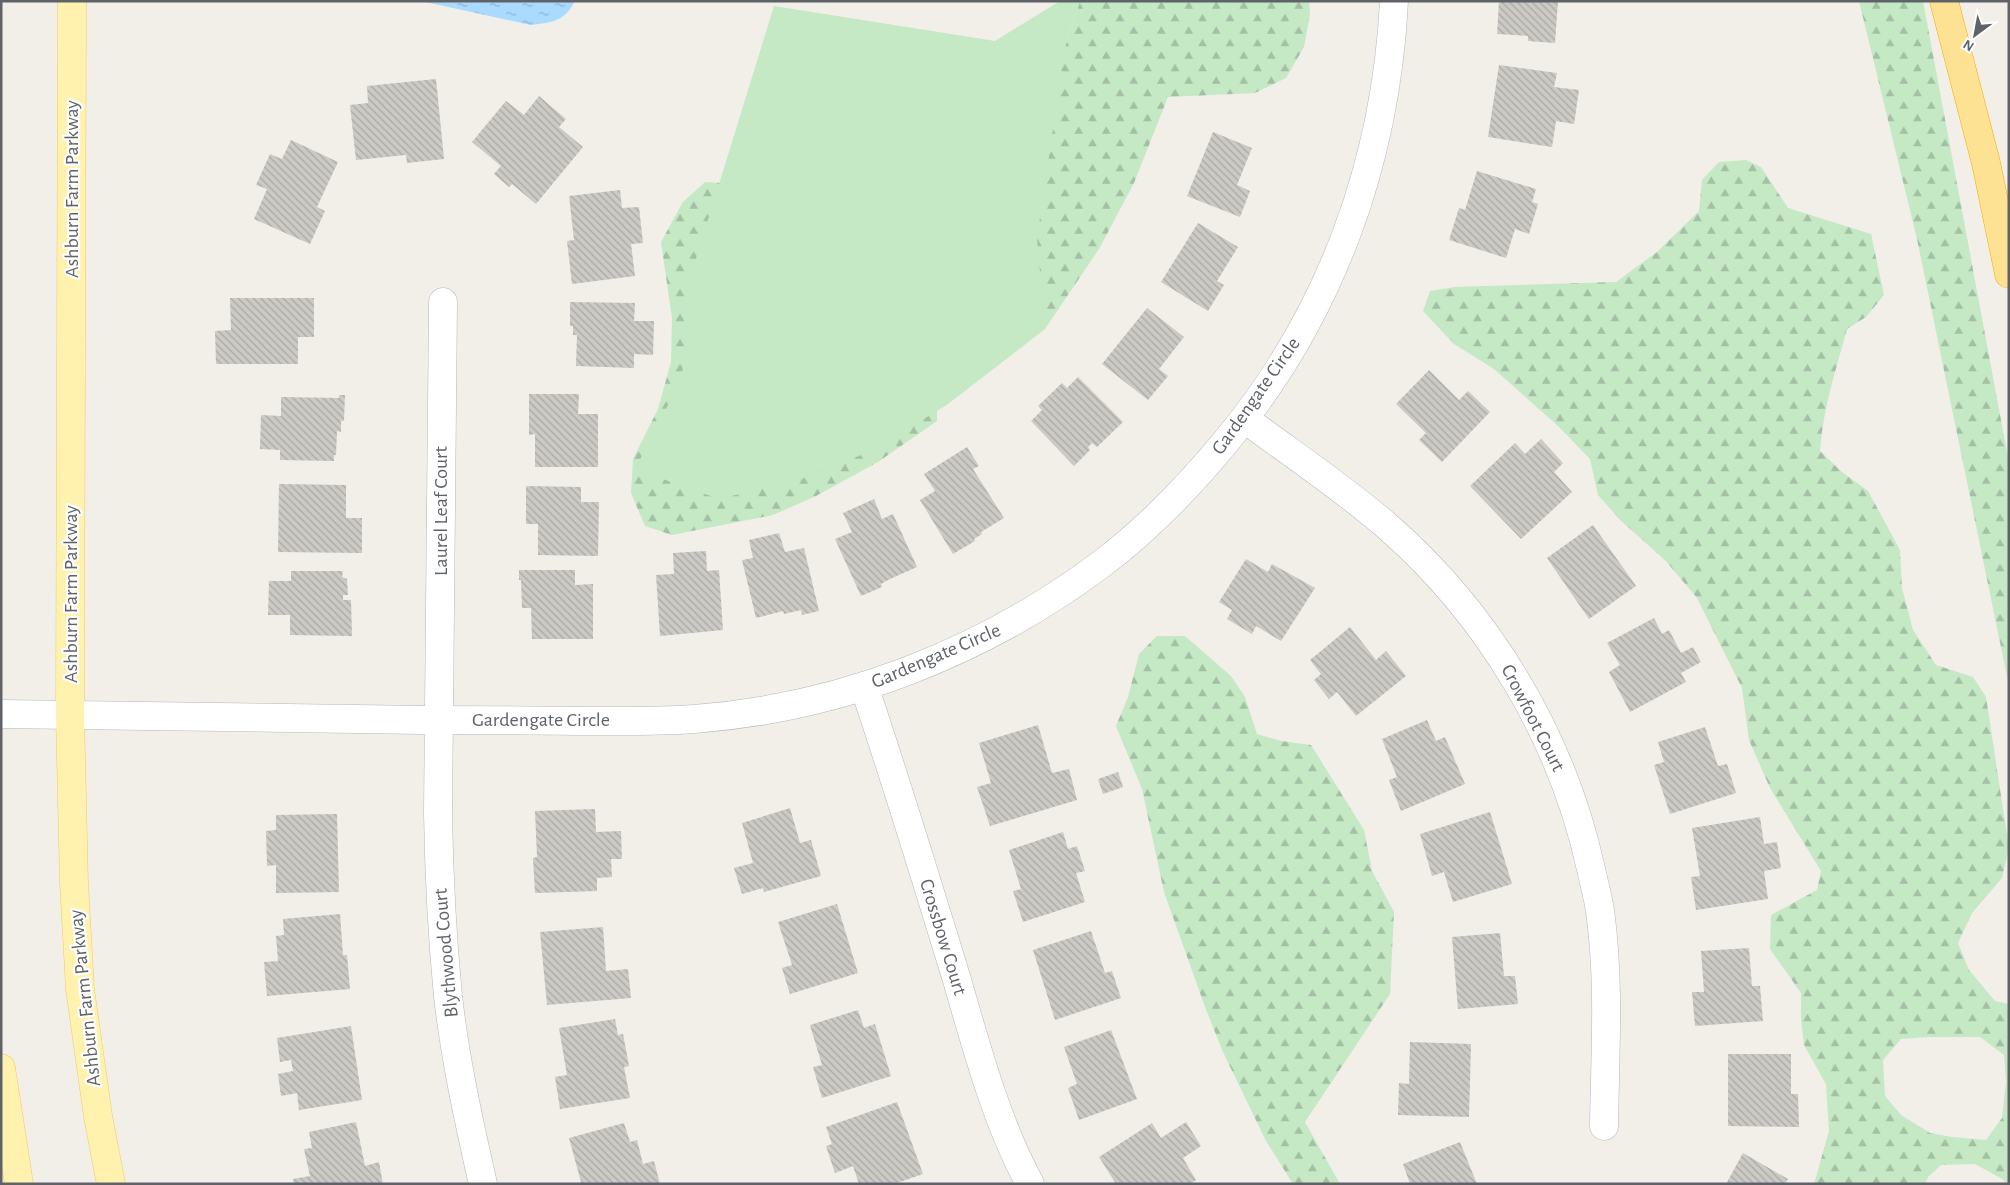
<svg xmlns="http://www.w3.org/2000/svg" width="2010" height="1185" font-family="'Alegreya Sans',sans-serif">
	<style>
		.forest { fill: url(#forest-firs); fill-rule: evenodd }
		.green { fill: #c5e8c5 }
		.water { fill: url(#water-ripples) }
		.building { fill: url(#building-back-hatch) }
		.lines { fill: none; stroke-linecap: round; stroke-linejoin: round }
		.minor-casing { stroke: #b5b8bc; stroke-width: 29 }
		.major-casing { stroke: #f2c960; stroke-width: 29 }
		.highway-casing { stroke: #f9ab00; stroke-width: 29 }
		.minor { stroke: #fff; stroke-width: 28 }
		.major { stroke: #fff2af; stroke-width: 28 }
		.highway { stroke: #fde293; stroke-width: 28 }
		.labels { text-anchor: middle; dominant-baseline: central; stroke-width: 4.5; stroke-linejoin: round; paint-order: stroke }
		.street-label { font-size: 20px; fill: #5f6368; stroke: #fff }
	</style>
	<defs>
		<pattern id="forest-firs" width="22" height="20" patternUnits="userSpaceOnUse" patternTransform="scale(1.25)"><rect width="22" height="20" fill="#c5e8c5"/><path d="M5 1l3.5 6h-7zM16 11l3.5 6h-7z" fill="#a3c0a4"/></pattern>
		<pattern id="water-ripples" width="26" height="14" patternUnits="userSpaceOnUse" patternTransform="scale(1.25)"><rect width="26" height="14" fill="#aadaff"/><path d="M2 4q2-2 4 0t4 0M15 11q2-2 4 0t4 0" fill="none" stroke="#8eb4d2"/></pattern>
		<pattern id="building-back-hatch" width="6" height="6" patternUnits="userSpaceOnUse" patternTransform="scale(1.25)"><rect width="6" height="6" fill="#cccac5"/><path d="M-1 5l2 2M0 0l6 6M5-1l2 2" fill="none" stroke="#a9a8a4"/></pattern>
	</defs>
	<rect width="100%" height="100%" fill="#f1efe8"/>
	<g class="forest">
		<polygon points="1080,1 1309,1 1310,14 1304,47 1286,78 1255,93 1168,97 1134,183 1099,249 1045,329 1010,348 1065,47"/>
		<polygon points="1859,1 1923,1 2009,463 2009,686 1917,239"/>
		<path d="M 1746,160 L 1761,167 L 1788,208 L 1871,234 L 1884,295 L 1866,317 L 1847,329 C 1836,370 1823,408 1820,451 L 1842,472 L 1868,491 L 1900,550 L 1902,588 L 1913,630 L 1936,665 L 1973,677 L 1986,697 L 2009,848 L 2002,878 L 1972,913 L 1958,943 L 1969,970 L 1995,1001 L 2009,1004 L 2009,1184 L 2006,1184 L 2004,1180 L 1975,1164 L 1941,1165 L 1928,1177 L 1925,1184 L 1814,1184 L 1829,1131 L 1826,1084 L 1804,1045 L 1801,1019 L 1801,993 L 1770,949 L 1771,915 L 1817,890 L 1821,871 L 1770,788 L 1749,740 L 1742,688 L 1697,598 L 1665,560 L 1620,520 L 1598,495 L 1590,459 L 1558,426 L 1494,369 L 1454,344 L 1423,311 L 1430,291 L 1455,287 L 1616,282 L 1657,252 L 1699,211 L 1702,180 L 1719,162 ZM 1928,1037 L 1980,1037 L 2004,1055 L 2006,1082 L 2002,1118 L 1986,1140 L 1952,1137 L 1930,1133 L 1901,1115 L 1885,1096 L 1883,1060 L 1901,1039 Z"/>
		<polygon points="705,182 739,184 937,395 937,421 878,462 816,496 773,515 672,535 645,526 631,493 633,459 658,409 671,362 672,318 661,242 683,202"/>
		<polygon points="1157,636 1185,636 1231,676 1245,697 1257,734 1281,741 1311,745 1364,830 1372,871 1394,912 1390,994 1305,1122 1340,1184 1293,1184 1266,1141 1223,1052 1205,1007 1164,892 1142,789 1116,726 1128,697 1139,654"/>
	</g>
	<polygon class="green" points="1060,1 1080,1 1065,47 1037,238 1045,329 948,404 876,449 799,480 719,499 635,469 682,378 690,278 774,6 995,41"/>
	<path class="water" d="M 421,1 L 575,1 C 564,22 553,22 531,25 Z"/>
	<g class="building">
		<polygon points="1499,1 1558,1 1555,43 1528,41 1528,36 1497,34"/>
		<polygon points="1499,65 1557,73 1554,87 1579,90 1574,124 1556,121 1552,147 1488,137"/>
		<polygon points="436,79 444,159 407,163 406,155 356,160 350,105 368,103 367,86"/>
		<polygon points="539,96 566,119 559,127 583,147 536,204 512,184 509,187 494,174 501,166 472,142 506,101 524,115"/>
		<polygon points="1213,132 1252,148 1237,185 1250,191 1240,217 1187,196"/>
		<polygon points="291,140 338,162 317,207 325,211 310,244 254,219 267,189 256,185 270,154 282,159"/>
		<polygon points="1477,171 1536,189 1532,202 1538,204 1529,234 1515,229 1506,258 1449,240 1459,208 1465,210"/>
		<polygon points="620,190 622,208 639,207 643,243 631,244 635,276 572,284 567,241 574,240 569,196"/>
		<polygon points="1198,223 1238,247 1217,281 1224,285 1208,311 1161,282"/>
		<polygon points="230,298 314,298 314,337 298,337 298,364 216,364 215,331 231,330"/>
		<polygon points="570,302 635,303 634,321 654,321 653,355 634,354 634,368 576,366 577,335 573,335 573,326 570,326"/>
		<polygon points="1147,308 1184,337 1159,369 1168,376 1148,400 1102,364"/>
		<polygon points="1429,370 1459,400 1468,391 1490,412 1442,462 1419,440 1426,433 1396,404"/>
		<polygon points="1078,377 1123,422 1097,447 1092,443 1088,447 1090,450 1074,466 1031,421 1042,410 1038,406 1062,383 1067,388"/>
		<polygon points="529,394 579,394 578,414 598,414 598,467 535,467 535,434 529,435"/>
		<polygon points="339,395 345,395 344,421 341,421 341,432 337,431 336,455 334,455 334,461 280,460 280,450 260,449 261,415 281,416 281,397 339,398"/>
		<polygon points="1541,439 1563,463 1554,472 1572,492 1521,539 1470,486 1515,443 1525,454"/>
		<polygon points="967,447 979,466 973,469 1004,518 981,532 982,534 974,539 975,541 953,554 920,500 935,491 924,474"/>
		<polygon points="279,484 346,485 346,518 362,518 362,553 278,552"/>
		<polygon points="526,486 581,487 581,502 599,502 598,556 538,555 538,524 526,524"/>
		<polygon points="874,499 882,519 893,514 917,567 890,579 881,584 882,587 861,596 835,539 852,532 843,513"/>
		<polygon points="1593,525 1636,586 1589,619 1547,558"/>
		<polygon points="779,533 785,552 804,548 819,611 802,615 801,610 784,614 783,611 756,618 742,560 753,558 749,540"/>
		<polygon points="706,551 707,571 719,570 723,630 660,636 656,575 674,574 673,553"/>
		<polygon points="1246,559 1268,572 1272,564 1315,588 1281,641 1256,626 1252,634 1227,619 1232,610 1219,602"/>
		<polygon points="519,570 575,570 575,585 593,584 593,639 532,639 531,608 522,608 521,580 519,580"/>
		<polygon points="291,571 343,571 342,577 347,579 348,595 343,595 343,600 351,600 352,636 290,635 290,615 268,615 269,581 291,581"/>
		<polygon points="1654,618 1662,634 1669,630 1681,653 1693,647 1701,662 1681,673 1686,682 1630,712 1609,672 1620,665 1607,643"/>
		<polygon points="1350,627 1376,660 1386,651 1406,676 1356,716 1337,692 1329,699 1314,680 1321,674 1310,660"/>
		<polygon points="1427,720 1436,741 1445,737 1465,784 1401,811 1389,780 1397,777 1382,739"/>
		<polygon points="1038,725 1052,773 1069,769 1077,800 990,826 977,787 991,783 979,743"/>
		<polygon points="1705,727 1718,766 1727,764 1736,793 1670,814 1654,765 1664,762 1658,742"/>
		<polygon points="1118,772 1123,787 1103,794 1098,779"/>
		<polygon points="790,808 800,843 811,840 821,876 764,892 763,888 742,894 734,868 753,863 742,823"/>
		<polygon points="595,809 596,832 621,831 622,859 611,859 612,877 597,878 597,891 535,893 533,858 537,857 535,811"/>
		<polygon points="1490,812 1512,884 1453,902 1444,872 1432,876 1420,834"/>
		<polygon points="337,814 339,892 276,893 276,865 267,866 266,831 276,830 276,815"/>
		<polygon points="1760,817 1764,844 1777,842 1781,868 1764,871 1768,899 1696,910 1691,877 1700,876 1692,828"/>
		<polygon points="1063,832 1068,849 1077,846 1085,871 1076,873 1085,902 1023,922 1013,891 1021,889 1009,850"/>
		<polygon points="837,904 858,973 790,994 782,968 792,965 778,922"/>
		<polygon points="340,914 343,955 347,955 350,989 267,996 264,962 278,961 276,936 284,935 283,919"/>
		<polygon points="603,927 606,971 628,969 631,998 547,1005 540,932"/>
		<polygon points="1091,931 1105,973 1112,971 1121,998 1055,1020 1033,950"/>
		<polygon points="1500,933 1504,976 1515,976 1518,1004 1458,1009 1452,937"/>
		<polygon points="1749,948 1752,986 1760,986 1763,1021 1695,1026 1692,992 1704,992 1701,951"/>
		<polygon points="858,1010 864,1028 875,1024 891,1076 822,1098 813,1067 822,1065 810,1025"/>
		<polygon points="615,1019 618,1035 623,1034 629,1066 624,1067 630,1098 560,1109 555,1077 567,1075 559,1028"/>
		<polygon points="351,1026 362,1100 299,1110 297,1093 281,1096 278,1074 293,1071 291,1060 280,1062 277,1038"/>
		<polygon points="1111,1030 1137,1099 1079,1120 1068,1088 1077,1084 1064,1047"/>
		<polygon points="1410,1042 1471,1044 1469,1117 1398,1115 1399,1083 1409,1084"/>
		<polygon points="1728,1054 1791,1054 1791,1094 1798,1094 1799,1127 1728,1126"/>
		<polygon points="897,1102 923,1174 894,1184 859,1184 853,1166 835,1173 826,1146 832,1144 826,1127"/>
		<polygon points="356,1122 365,1166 379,1162 383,1184 294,1184 293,1179 310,1176 304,1149 312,1148 309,1132"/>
		<polygon points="1186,1122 1201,1146 1183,1158 1196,1180 1190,1184 1116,1184 1099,1157 1152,1123 1161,1138"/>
		<polygon points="624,1123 630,1142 637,1140 643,1164 654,1161 660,1184 577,1184 581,1182 569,1138"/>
		<polygon points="1460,1142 1477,1184 1410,1184 1403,1164"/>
		<polygon points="1743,1153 1788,1179 1785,1184 1726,1184"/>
	</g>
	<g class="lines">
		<g class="minor-casing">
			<g id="minor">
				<path d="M 443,302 L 438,813 C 439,874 442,935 448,996 C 455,1059 469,1122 483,1184"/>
				<path d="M 1245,419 C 1292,454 1342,487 1387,526 C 1489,615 1562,737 1591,869 C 1594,883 1598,897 1600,911 C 1610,982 1605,1055 1604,1126"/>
				<path d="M 864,686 C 897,784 927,882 957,980 C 977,1049 996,1121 1030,1184"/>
				<path d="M 1,714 C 142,716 283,718 424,720 C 475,720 526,720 577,721 C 616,721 655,722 694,719 C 841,708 982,653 1100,565 C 1147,530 1191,484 1228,439 C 1331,314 1386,162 1394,1"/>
			</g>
		</g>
		<g class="major-casing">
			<g id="major">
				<polyline points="72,1 70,715 74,883 80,989 98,1116 111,1184"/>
				<polyline points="1,1068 19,1184"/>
			</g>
		</g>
		<g class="highway-casing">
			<polyline id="highway" points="1944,1 1986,163 2009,274"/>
		</g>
		<use href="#minor" class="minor"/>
		<use href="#major" class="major"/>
		<use href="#highway" class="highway"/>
	</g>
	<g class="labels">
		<g class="street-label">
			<text transform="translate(72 189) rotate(-90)">Ashburn Farm Parkway</text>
			<text transform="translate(1256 396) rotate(-55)">Gardengate Circle</text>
			<text transform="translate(441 511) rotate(-90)">Laurel Leaf Court</text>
			<text transform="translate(71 594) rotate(-90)">Ashburn Farm Parkway</text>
			<text transform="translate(936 656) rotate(-23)">Gardengate Circle</text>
			<text transform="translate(1533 718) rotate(63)">Crowfoot Court</text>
			<text x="541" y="720">Gardengate Circle</text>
			<text transform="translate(943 937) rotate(73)">Crossbow Court</text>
			<text transform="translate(446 953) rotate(-95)">Blythwood Court</text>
			<text transform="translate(85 998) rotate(-96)">Ashburn Farm Parkway</text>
		</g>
	</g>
	<rect width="2010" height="1185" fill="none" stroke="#5f6368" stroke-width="5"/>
	<g transform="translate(1975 35) rotate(212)" stroke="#ffffff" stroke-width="4" paint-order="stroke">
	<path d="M0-4L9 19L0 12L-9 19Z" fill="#5f6368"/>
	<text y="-8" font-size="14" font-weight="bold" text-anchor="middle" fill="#5f6368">N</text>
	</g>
</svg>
